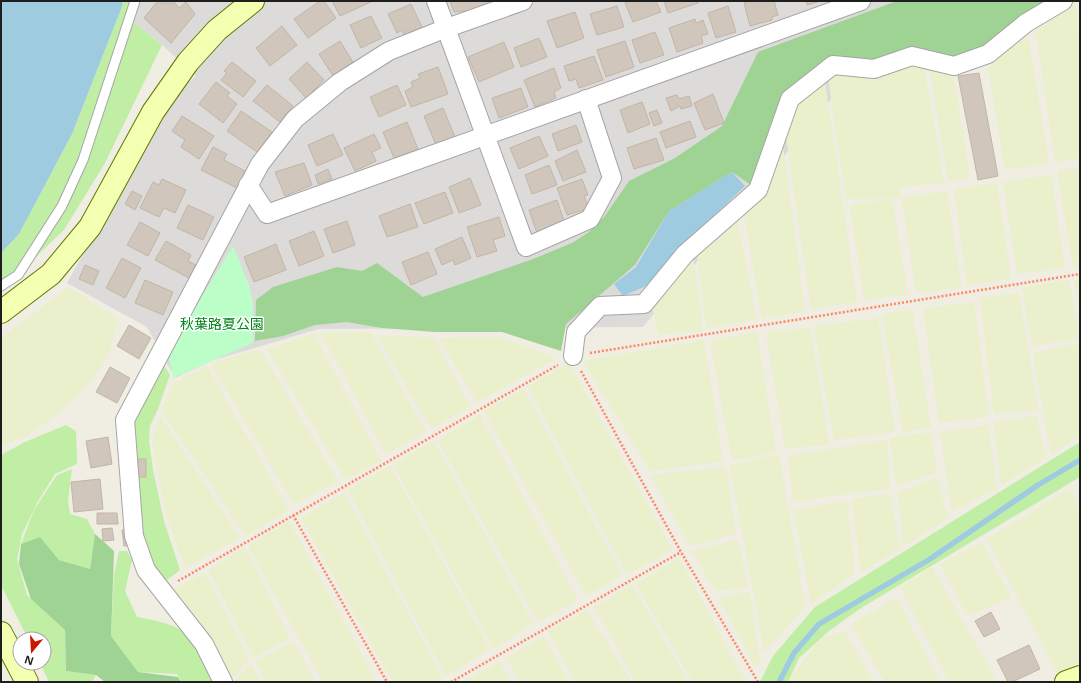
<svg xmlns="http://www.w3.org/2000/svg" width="1081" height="683" font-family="'Noto Sans','Noto Sans JP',sans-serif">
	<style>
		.residential { fill: #dcdbda }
		.farmland { fill: #eaf0cc }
		.grass { fill: #c0eea4 }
		.forest { fill: #9fd394 }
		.park { fill: #bbfec8 }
		.water { fill: #9fcbe1 }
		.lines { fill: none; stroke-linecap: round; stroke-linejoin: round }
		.stream { stroke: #9fcbe1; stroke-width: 5.5 }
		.building { fill: #d0c6bb; stroke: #c3b5a4 }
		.lane-casing { stroke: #a5a5a5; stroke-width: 11 }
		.street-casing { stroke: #a5a5a5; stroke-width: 20 }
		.secondary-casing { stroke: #5f7900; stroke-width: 24 }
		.path { stroke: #ff8564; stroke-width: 2.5; stroke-dasharray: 2 2; stroke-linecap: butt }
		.lane { stroke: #fff; stroke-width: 9 }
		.street { stroke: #fff; stroke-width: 18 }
		.secondary { stroke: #f3ffb1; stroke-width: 22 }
		.labels { text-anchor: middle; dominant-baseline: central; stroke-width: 3; stroke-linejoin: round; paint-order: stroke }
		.park-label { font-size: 14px; fill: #02851b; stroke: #fff }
	</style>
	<rect width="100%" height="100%" fill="#f0ede3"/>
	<polygon class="residential" points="136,1 920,1 857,68 643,327 318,329 211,361 175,378 147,327 67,283 172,96 196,76 162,45 131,20"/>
	<g class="farmland">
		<polygon points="1074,1 1075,1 1080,33 1080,159 1055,162 1036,32"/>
		<polygon points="1028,35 1049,163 1005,170 988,67"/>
		<polygon points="910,64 924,67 944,183 900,187 901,198 846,199 828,77 885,70"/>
		<polygon points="930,70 954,77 970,178 948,181"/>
		<polygon points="825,82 857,302 811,309 786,135 797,103"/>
		<polygon points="782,139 805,312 762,318 744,214"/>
		<polygon points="1080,167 1080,267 1073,268 1057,170"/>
		<polygon points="1051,175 1065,268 1017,274 1003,182"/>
		<polygon points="997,183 1011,279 967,285 954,189"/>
		<polygon points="947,191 961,287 916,293 902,198"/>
		<polygon points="892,199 908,294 864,300 850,205"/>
		<polygon points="737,220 757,320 706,328 697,253"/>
		<polygon points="693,258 703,330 658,335 653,310"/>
		<polygon points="1080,279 1080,313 1074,280"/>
		<polygon points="1069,280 1079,338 1032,346 1022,288"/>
		<polygon points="69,287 118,319 111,347 101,368 82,391 54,417 25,437 1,445 1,338"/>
		<polygon points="1019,293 1038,410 994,414 980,298"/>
		<polygon points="974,302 989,417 939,423 923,308"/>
		<polygon points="912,309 931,428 903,432 882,315"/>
		<polygon points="878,318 895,432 834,440 814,326"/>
		<polygon points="810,328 829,445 785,448 766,333"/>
		<polygon points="370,332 426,432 386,454 321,333"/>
		<polygon points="757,332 776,453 732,460 710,341"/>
		<polygon points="314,333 381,461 345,479 267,349"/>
		<polygon points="377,335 434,338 470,407 431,429"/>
		<polygon points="499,337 556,358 477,403 439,338"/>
		<polygon points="704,340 723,461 650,471 583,361"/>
		<polygon points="1080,343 1080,436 1051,455 1033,353"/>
		<polygon points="260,349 338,481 294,505 211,363"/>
		<polygon points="569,363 673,550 627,575 528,387"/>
		<polygon points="207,366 289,511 245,536 161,410 174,383"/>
		<polygon points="524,389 622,576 586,596 484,411"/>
		<polygon points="480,415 578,600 538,622 438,440"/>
		<polygon points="1036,415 1046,457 1001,486 994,423"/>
		<polygon points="160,416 240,538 185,568 167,518 156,464 152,441"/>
		<polygon points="988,425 997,489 952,512 940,432"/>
		<polygon points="931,432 937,473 896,485 890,438"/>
		<polygon points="887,440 890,488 793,502 788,456"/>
		<polygon points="434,441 533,623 494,649 393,464"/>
		<polygon points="779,454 805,607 764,652 730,465"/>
		<polygon points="390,466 490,649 446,676 348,490"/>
		<polygon points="726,467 736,534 690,546 650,475"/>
		<polygon points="937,477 948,519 903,546 898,493"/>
		<polygon points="1070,488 1080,508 1080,668 1059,676 987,539"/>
		<polygon points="344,493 442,677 434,682 393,682 301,518"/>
		<polygon points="890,493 900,549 861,572 852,499"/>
		<polygon points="847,501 855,573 811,604 794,510"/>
		<polygon points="289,521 377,682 323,682 248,546"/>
		<polygon points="738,540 748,588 716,591 691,551"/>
		<polygon points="982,542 1011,597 968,616 940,564"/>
		<polygon points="245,547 290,637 254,658 208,570"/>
		<polygon points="679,558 746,682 693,682 636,584"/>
		<polygon points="932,567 997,682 949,682 900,587"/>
		<polygon points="205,573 249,659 233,678 228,680 170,591"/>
		<polygon points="632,585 688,682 636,682 594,607"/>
		<polygon points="750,592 760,664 755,667 718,597"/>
		<polygon points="897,598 940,682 885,682 851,624"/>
		<polygon points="587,610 631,682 576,682 548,632"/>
		<polygon points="845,630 873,682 789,682 794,673 819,640"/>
		<polygon points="544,636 569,682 519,682 507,657"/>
		<polygon points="293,641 315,682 267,682 255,662"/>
		<polygon points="499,662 510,682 462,682"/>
		<polygon points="251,664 261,682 234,682"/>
	</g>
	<g class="grass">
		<polygon points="121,1 129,1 131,20 162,45 105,163 64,230 21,271 1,284 1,253 19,234 72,134 123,4"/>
		<polygon points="162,362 170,375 158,409 150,426 149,440 153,470 164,521 180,570 162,584 137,535 129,422"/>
		<polygon points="66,425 76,431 77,464 55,474 37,503 22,534 17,559 27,595 65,630 66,671 96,675 92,682 49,682 40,663 44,663 44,639 28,639 1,585 1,455 25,442"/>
		<polygon points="1080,442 1080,477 861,608 829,631 799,658 788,682 760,682 773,656 815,607"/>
		<polygon points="72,469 68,501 70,514 87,519 95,534 90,569 59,560 40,537 21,544 34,510 57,475"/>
		<path d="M 119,551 L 127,551 L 132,560 L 125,591 L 137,617 C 151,620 168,622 181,630 C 192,637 208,669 213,682 L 182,682 L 177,674 L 138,672 L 111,636 L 114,575 Z"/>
	</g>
	<g class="forest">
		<polygon points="897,1 1049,1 954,66 912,47 874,69 833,65 788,102 758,190 732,172 669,211 635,265 566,324 561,351 502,332 435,332 382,328 347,322 315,325 283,336 255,341 256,300 273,287 337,267 362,271 377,263 423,297 533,259 572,243 589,232 604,217 629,181 675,158 722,126 758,52"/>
		<polygon points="95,534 114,551 111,636 138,672 178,677 181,682 105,682 96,675 66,671 65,630 31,599 19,564 21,544 40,537 59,560 90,569"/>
	</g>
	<polygon class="park" points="233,246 249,285 253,301 253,343 173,378 168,352"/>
	<g class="water">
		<polygon points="1,1 121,1 123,4 72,134 19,234 1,253"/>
		<polygon points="732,172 745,186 682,246 653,283 623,296 614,284 636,267 669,211"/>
	</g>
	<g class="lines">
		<polyline class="stream" points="779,682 794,653 819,624 930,559 1038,485 1080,460"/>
	</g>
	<g class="building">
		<polygon points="320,1 324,1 336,18 308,38 294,19"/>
		<polygon points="332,1 373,1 340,16"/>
		<polygon points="450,1 496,1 466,14 465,11 454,12"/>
		<polygon points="630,1 656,1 661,12 633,22 625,3"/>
		<polygon points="664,1 698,1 698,3 668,13"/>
		<polygon points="751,1 774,1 778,15 772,17 772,20 750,26 744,3"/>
		<polygon points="806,1 820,1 807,5"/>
		<polygon points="186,2 195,14 171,43 144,18 156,3 175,3 179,8"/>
		<polygon points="411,4 422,27 404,35 402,30 397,33 388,14"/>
		<polygon points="617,6 624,27 597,35 590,14"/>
		<polygon points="728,6 736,32 716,38 708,13"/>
		<polygon points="575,12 584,38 557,48 547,21"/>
		<polygon points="371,16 382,38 361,48 350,25"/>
		<polygon points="695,19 696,23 703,20 708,34 701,36 703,43 677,52 669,28"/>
		<polygon points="282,26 297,45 270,66 256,48"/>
		<polygon points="655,32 664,55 640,63 632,40"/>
		<polygon points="539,38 547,57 521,67 514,48"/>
		<polygon points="340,41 353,62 333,76 319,54"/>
		<polygon points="625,41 634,67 606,77 597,50"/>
		<polygon points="504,42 514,67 479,82 468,57"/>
		<polygon points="594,56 603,80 579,88 576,79 569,81 564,66"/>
		<polygon points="232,62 256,81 243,97 221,80 227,73 224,71"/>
		<polygon points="307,62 324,80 306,98 289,79"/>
		<polygon points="438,67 448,94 411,107 405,91 413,87 411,82 420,78 418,74"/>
		<polygon points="554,68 561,88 554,92 556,98 535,107 524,80"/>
		<polygon points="979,73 998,176 978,180 958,76"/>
		<polygon points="216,82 230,93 227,96 237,104 223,123 199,104"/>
		<polygon points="267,85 293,106 280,122 253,101"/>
		<polygon points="397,85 406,105 379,117 370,97"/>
		<polygon points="521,88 528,107 499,118 492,98"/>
		<polygon points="713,94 724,123 705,130 694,103"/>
		<polygon points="677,95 679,99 689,96 692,106 681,109 680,106 671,111 666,98"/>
		<polygon points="642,102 650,124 628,133 620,110"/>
		<polygon points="443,108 455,137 436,145 424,116"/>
		<polygon points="657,110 662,123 654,126 649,113"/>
		<polygon points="241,111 272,132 257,152 227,131"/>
		<polygon points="182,116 214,136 199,159 181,147 185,140 172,131"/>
		<polygon points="690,121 696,137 666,148 660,132"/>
		<polygon points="407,122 418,149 394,158 383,132"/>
		<polygon points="576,125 582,142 558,151 552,134"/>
		<polygon points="333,134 343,155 317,166 308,145"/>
		<polygon points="374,134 381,148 372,152 376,161 355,171 344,148"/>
		<polygon points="539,136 548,156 519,169 510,148"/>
		<polygon points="656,138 664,160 634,169 627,148"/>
		<polygon points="213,147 227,154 224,160 245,171 237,188 201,170"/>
		<polygon points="577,150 586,172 563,181 555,161"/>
		<polygon points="304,163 312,185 285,196 275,172"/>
		<polygon points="549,165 557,185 532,194 525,175"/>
		<polygon points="328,169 332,179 318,184 315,175"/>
		<polygon points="470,178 481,205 459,213 449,187"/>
		<polygon points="162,179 186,190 175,213 164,208 159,217 140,208 153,182 159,185"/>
		<polygon points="582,179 588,195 584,196 589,208 567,215 557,188"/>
		<polygon points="132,191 142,196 135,210 125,204"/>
		<polygon points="445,192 453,213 424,224 415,203"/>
		<polygon points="557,200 566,227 538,236 529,210"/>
		<polygon points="410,204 418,227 387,237 379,216"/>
		<polygon points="188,205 214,217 203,240 177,228"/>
		<polygon points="499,217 505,236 493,240 497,251 477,257 467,227"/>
		<polygon points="347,221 355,245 333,253 324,229"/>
		<polygon points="140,222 160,233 148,256 127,245"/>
		<polygon points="314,231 324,256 299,266 289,241"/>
		<polygon points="462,237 471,258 455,265 453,260 442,265 435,249"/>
		<polygon points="166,241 191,255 188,261 196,265 189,278 155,260"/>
		<polygon points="276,244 286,270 254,282 244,257"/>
		<polygon points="428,252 437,274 411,285 402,262"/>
		<polygon points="122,258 141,268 125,298 106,288"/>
		<polygon points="85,265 99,271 93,285 79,279"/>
		<polygon points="145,280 173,292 163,315 135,303"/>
		<polygon points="129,325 151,338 139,359 117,346"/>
		<polygon points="110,367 130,378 117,403 96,392"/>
		<polygon points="108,437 112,464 91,468 86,441"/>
		<rect x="135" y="459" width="11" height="18"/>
		<polygon points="100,479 103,509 74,512 71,482"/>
		<polygon points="97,513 117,513 118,524 97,524"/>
		<polygon points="112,528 114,540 103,541 102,529"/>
		<polygon points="131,529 135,545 124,546 122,530"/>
		<polygon points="991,612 1000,629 984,637 975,621"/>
		<polygon points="1029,645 1040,669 1012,682 1008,682 997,660"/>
	</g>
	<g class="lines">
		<g class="lane-casing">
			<polyline id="lane" points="1,286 18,275 62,206 83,160 135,1"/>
		</g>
		<g class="street-casing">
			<g id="street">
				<polyline points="436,1 526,247 590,219 612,178 586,99"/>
				<polyline points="248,185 267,214 861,1"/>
				<polyline points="573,356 576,332 600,306 644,304 685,254 758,190 790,99 833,65 874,69 912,56 954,66 988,54 1026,23 1063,1"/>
				<polyline points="223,682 204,644 146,570 134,536 125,420 260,164 295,119 340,82 389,51 444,29 523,1"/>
			</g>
		</g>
		<g class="secondary-casing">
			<g id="secondary">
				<polyline points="1,312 51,274 90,227 153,112 188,62 217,30 253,1"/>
				<polyline points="1,633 27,682"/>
				<polyline points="1066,682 1080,677"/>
			</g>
		</g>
		<g class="path">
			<polyline points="590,353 1080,274"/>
			<polyline points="581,371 681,552 758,682"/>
			<polyline points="293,515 387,682"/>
			<polyline points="178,581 558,365"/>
			<polyline points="451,682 681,552"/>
		</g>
		<use href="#lane" class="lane"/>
		<use href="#street" class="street"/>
		<use href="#secondary" class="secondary"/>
	</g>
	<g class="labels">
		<g class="park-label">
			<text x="222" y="323">秋葉路夏公園</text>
		</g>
	</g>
	<rect width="1081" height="683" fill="none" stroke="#1e1e1e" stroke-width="4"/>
	<g transform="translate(32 651) rotate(198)"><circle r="19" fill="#ffffff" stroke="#a5a5a5"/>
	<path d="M0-3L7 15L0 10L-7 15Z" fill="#cb1600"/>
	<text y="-6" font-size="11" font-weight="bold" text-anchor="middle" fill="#1e1e1e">N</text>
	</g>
</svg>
